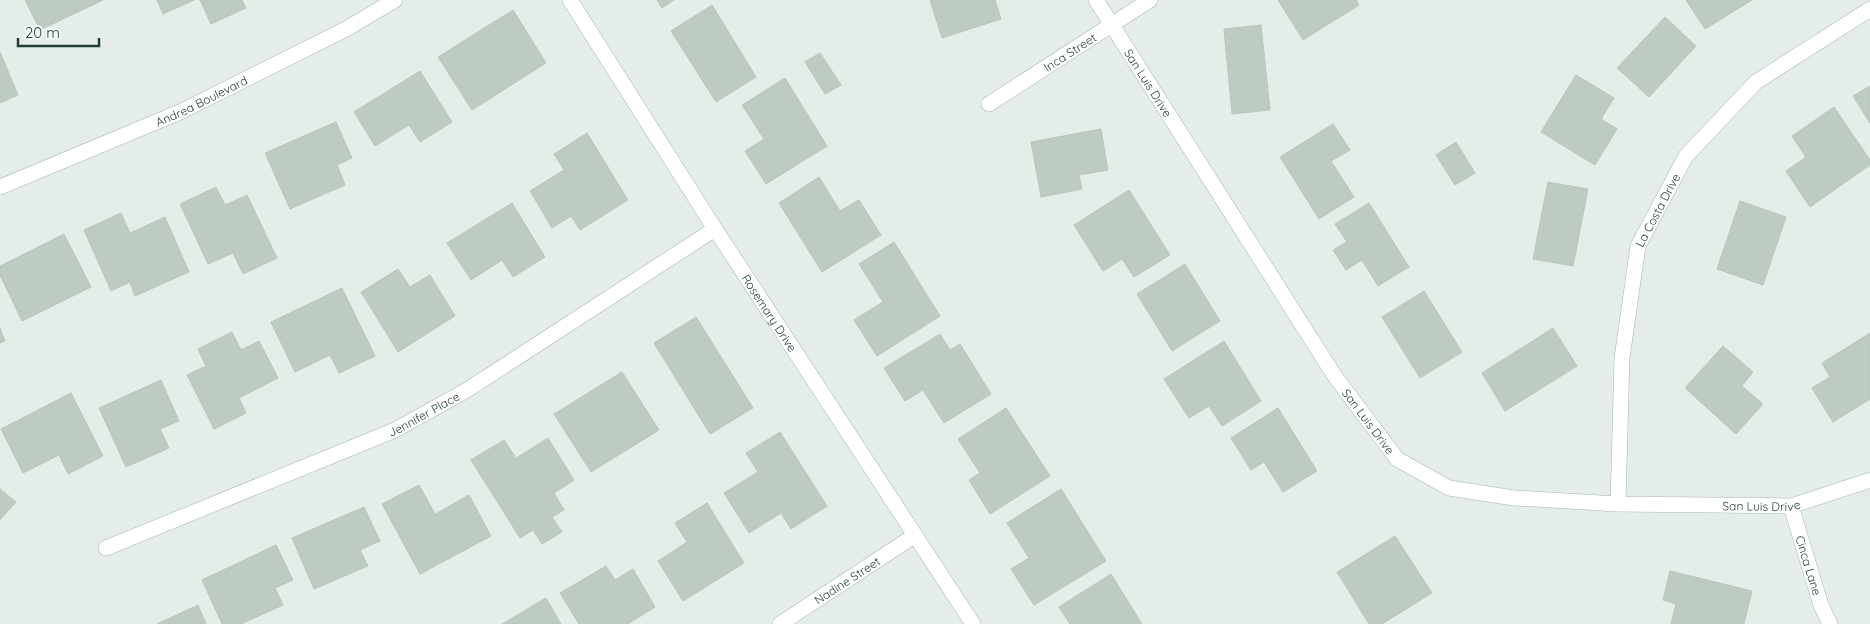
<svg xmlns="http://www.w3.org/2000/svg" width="1870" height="624" font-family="Quicksand,sans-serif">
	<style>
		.building { fill: #bdcbc3; stroke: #b7c6be }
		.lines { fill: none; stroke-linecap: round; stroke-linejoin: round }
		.street-casing { stroke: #a8b5ae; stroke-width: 16 }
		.street { stroke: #fff; stroke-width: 15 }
		.labels { text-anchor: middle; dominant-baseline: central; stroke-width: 4; stroke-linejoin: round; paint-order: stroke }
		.street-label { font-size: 12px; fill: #253e33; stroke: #f5f9f7 }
	</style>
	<rect width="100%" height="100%" fill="#e5ede8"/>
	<g class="building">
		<polygon points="25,0 103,0 40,30"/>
		<polygon points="157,0 194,0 163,14"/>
		<polygon points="200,0 242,0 246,8 211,24"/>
		<polygon points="657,0 674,0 662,8"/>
		<polygon points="930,0 995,0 1001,19 942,38"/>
		<polygon points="1278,0 1356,0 1359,5 1303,40"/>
		<polygon points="1686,0 1752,0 1705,29"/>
		<polygon points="712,5 756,77 716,102 671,31"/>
		<polygon points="513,10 546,63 472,110 438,57"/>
		<polygon points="1665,17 1696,46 1649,97 1617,68"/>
		<polygon points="1261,25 1270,110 1232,114 1224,29"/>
		<polygon points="0,52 18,95 0,103"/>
		<polygon points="820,53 841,85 825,94 805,62"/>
		<polygon points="420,71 452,122 420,142 409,125 375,146 354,112"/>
		<polygon points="1576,75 1614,98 1601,119 1617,129 1595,165 1541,132"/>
		<polygon points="785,78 827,146 766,184 745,151 764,139 742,105"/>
		<polygon points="1870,86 1870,123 1853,96"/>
		<polygon points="1834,107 1870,160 1870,165 1810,207 1786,171 1806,157 1792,136"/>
		<polygon points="336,122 352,158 337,165 345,185 290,209 265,153"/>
		<polygon points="1333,124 1350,150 1331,161 1354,197 1319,219 1280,157"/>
		<polygon points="1101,129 1108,170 1079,175 1082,189 1041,197 1031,142"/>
		<polygon points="587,133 628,200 580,230 571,216 552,228 530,191 564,170 554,154"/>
		<polygon points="1456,142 1475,173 1455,185 1436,155"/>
		<polygon points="819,177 840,211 859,200 881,235 822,272 779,203"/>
		<polygon points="1548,182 1588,189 1573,266 1533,259"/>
		<polygon points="216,187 225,205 247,195 277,258 243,274 233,253 208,264 180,204"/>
		<polygon points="1129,190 1170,255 1134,277 1122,259 1103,271 1074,225"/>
		<polygon points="1740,201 1786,217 1763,285 1717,269"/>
		<polygon points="512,203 545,257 513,277 502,260 471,280 447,243"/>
		<polygon points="1369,203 1409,267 1378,286 1362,260 1346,270 1333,250 1347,242 1335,224"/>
		<polygon points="121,213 130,233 165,217 189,272 135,296 130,282 111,291 84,230"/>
		<polygon points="64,234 91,287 22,321 0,275 0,266"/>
		<polygon points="894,242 940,316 877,356 854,320 883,302 859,264"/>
		<polygon points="1185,264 1220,321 1172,351 1137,294"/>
		<polygon points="398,269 410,287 430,275 455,316 398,352 361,292"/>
		<polygon points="342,288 375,356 339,373 330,355 295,372 271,322"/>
		<polygon points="1424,291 1462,352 1420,378 1382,317"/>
		<polygon points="696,317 753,408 710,434 654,343"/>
		<polygon points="0,328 5,341 0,343"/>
		<polygon points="1553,328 1577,366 1505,411 1482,373"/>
		<polygon points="232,332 241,350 259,341 278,378 239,398 246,413 214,429 187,375 206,366 198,349"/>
		<polygon points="1870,333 1870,399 1833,422 1812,388 1830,377 1822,363"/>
		<polygon points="940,334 950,350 960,344 991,394 944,423 923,390 905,401 884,368"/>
		<polygon points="1224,341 1261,401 1222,426 1209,406 1189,418 1164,379"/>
		<polygon points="1723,346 1753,372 1742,386 1763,404 1736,434 1685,388"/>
		<polygon points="622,372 659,430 591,472 554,414"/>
		<polygon points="161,380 179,421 160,429 169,448 126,467 99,408"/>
		<polygon points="71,393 103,456 68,474 59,455 23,473 1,429"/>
		<polygon points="1006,408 1050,476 990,514 969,480 980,473 958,439"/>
		<polygon points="1278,408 1317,471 1283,492 1264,462 1251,470 1231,438"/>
		<polygon points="780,432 827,506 791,529 781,513 749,533 724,493 758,472 746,453"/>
		<polygon points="548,438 574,480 554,493 564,510 552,517 562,532 542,544 533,530 520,538 471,460 504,440 516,458"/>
		<polygon points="419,485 435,514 469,495 491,536 420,574 382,504"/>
		<polygon points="0,489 16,502 0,520"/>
		<polygon points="1061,489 1106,561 1034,605 1011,569 1029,558 1007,523"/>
		<polygon points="707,503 744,563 683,601 658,561 687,542 675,523"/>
		<polygon points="364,507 380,541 360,550 368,566 314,589 292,538"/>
		<polygon points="1395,536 1432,593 1382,624 1369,624 1337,572"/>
		<polygon points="276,545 293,580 275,588 283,605 241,624 222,624 202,580"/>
		<polygon points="606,566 615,580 633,569 655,607 628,624 579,624 560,593"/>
		<polygon points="1670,571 1752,591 1744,624 1671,624 1676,604 1663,600"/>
		<polygon points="1111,574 1142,624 1070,624 1059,607"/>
		<polygon points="546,598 561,624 502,624"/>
		<polygon points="198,605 206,624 157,624"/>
	</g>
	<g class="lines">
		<g class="street-casing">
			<g id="street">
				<path id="s1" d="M 570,0 L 715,229 L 973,624"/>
				<path id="s2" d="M 1096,0 L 1334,375 L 1397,459 L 1449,488 L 1514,498 L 1618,504 L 1791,506 L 1870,480"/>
				<path id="s3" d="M 989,104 L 1150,0"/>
				<path id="s4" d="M 0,187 L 180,112 L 346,29 L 395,0"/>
				<path id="s5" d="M 1618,504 L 1622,358 L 1638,246 L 1686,156 L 1756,82 L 1870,9"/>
				<path id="s6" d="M 1791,506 L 1821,605 L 1830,624"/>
				<path id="s7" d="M 106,548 L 395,430 L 467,390 L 715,229"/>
				<path id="s8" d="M 780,624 L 914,536"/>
			</g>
		</g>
		<use href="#street" class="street"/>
	</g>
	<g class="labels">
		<g class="street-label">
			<text stroke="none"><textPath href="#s3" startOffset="96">Inca Street</textPath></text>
			<text stroke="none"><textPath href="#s2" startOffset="98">San Luis Drive</textPath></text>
			<text stroke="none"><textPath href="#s4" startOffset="219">Andrea Boulevard</textPath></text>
			<text stroke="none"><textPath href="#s5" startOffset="300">La Costa Drive</textPath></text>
			<text stroke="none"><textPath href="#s1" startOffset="371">Rosemary Drive</textPath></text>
			<text stroke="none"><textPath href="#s7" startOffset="345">Jennifer Place</textPath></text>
			<text stroke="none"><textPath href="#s2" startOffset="502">San Luis Drive</textPath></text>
			<text stroke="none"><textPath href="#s2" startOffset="922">San Luis Drive</textPath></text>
			<text stroke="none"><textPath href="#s6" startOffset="62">Cinca Lane</textPath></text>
			<text stroke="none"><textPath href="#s8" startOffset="80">Nadine Street</textPath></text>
		</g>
	</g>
	<path d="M18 38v8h81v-8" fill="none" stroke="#253e33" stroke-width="2.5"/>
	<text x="25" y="38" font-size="15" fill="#253e33" stroke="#f5f9f7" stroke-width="4" paint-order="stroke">20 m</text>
</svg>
